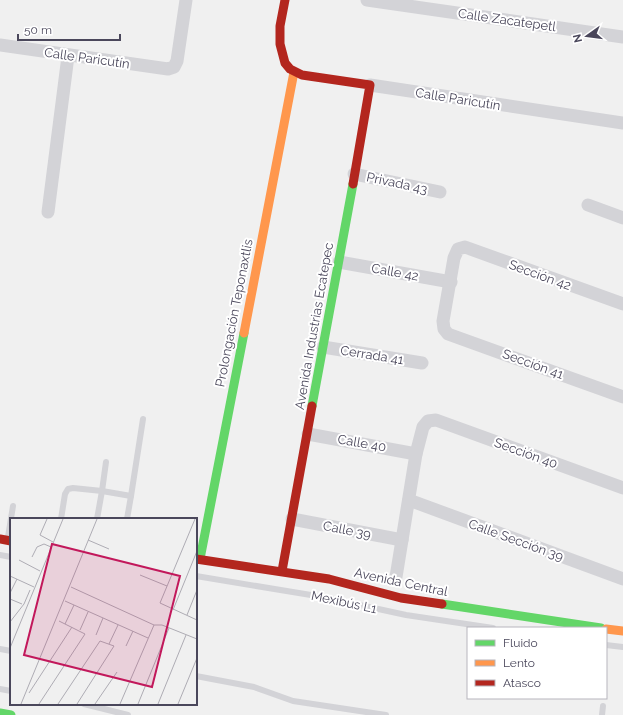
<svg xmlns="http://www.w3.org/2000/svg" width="623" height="715" font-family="Raleway,sans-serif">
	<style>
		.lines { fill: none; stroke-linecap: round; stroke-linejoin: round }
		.lane { stroke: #d3d3d7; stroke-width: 6 }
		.street { stroke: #d3d3d7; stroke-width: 13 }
		.fast { stroke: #63d668; stroke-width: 9 }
		.slow { stroke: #ff974d; stroke-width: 9 }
		.jam { stroke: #b3261e; stroke-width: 9 }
		.labels { text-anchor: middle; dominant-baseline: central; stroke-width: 4; stroke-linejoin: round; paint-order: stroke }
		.street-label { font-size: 13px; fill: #4a475b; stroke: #fff }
		.inset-road { fill: none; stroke: #aeacb4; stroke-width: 1 }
		.view { fill: #c2185b; fill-opacity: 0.15; stroke: #c2185b; stroke-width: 2 }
		.inset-edge { fill: none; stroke: #4a475b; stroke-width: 2 }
	</style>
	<rect width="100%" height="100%" fill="#f0f0f0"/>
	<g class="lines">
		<g class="lane">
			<polyline points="106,462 102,491 131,496 127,519"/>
			<polyline points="131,496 143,419"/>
			<polyline points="61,519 65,494 68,489 73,488 102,491 97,519"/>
			<polyline points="8,537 13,506"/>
			<polyline points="0,555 11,557"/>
			<polyline points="196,576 323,597 406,615 493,628"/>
			<polyline points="606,645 623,647"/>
			<polyline points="0,649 11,651"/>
			<polyline points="196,676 254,687 293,701 386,715"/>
			<polyline points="0,689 11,691"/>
			<polyline points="84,704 128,715"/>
			<polyline points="602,715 603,706"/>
		</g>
		<g class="street">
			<polyline points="367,0 623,37"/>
			<polyline points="0,45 168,69 174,67 177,61 186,0"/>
			<polyline points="370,85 623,123"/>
			<polyline points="354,174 440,192"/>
			<polyline points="588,205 623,218"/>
			<polyline points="48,212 68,56"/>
			<polyline points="339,262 451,282"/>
			<polyline points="623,304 465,247 458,249 454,258 443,321 444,329 448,334 623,397"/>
			<polyline points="323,347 422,363"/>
			<polyline points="308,434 416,454"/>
			<polyline points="409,500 623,579"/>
			<polyline points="292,519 402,540"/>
			<polyline points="396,577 416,454 423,427 428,421 436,420 623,488"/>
		</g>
		<g class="fast">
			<polyline points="312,406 353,184"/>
			<polyline points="200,559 244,333"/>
			<polyline points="442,604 601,628"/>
			<polyline points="0,713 11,715"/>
		</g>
		<g class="slow">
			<polyline points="244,333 294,72"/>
			<polyline points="606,629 623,631"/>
		</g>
		<g class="jam">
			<polyline points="285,0 280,26 280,44 285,63 290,69 302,75 370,85 353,184"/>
			<polyline points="0,539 11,541"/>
			<polyline points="196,559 329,579 401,598 442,604"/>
			<polyline points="282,571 312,406"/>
		</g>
	</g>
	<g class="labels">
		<g class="street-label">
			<text transform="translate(507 20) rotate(8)">Calle Zacatepetl</text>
			<text transform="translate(87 58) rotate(8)">Calle Paricutín</text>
			<text transform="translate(458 99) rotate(9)">Calle Paricutín</text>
			<text transform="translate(397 183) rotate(12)">Privada 43</text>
			<text transform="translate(395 272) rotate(10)">Calle 42</text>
			<text transform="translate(540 275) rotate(20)">Sección 42</text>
			<text transform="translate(234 313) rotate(-79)">Prolongación Teponaxtlis</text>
			<text transform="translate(314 326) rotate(-80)">Avenida Industrias Ecatepec</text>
			<text transform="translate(372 355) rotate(9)">Cerrada 41</text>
			<text transform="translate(533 364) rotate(20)">Sección 41</text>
			<text transform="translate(362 443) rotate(10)">Calle 40</text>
			<text transform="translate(526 453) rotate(20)">Sección 40</text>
			<text transform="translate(347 530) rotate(11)">Calle 39</text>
			<text transform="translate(516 540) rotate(20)">Calle Sección 39</text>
			<text transform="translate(401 582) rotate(12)">Avenida Central</text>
			<text transform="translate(344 602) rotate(12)">Mexibús L1</text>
		</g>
	</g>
	<g transform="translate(10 518)">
		<rect width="187" height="187" fill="#f0f0f0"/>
		<path class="inset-road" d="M 37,1 L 30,17 L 43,24M 185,1 L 150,85 L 187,102M 78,22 L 99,31M 22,39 L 27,29 L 34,26 L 41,29M 9,42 L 30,53M 130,57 L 157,68M 0,58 L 24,69M 61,69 L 144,107M 0,75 L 7,61M 0,81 L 12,86M 55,83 L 138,120M 163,92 L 187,33M 177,97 L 187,72M 0,104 L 14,86 L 20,72M 55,106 L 64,87M 144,107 L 152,107 L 187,121M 70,112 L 78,94M 86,117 L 93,100M 99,126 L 108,107M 116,128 L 123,113M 0,130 L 53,1M 19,175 L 62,109M 11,186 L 87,1M 29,186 L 75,116 L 49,103M 48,186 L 90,123 L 104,128 L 67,186M 85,186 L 107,154M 110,186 L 144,107M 128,186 L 159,110M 148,186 L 176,117M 168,186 L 187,140"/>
		<path class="view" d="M 42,26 L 170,58 L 142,169 L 14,137 Z"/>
		<rect width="187" height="187" class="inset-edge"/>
	</g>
	<rect x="467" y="627" width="140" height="72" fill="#ffffff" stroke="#b7b5bd"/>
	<rect x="475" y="640" width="20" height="6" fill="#63d668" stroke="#b7b5bd"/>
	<text x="503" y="647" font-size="12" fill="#4a475b">Fluido</text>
	<rect x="475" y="660" width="20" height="6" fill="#ff974d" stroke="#b7b5bd"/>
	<text x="503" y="667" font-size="12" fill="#4a475b">Lento</text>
	<rect x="475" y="680" width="20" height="6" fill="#b3261e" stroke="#b7b5bd"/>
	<text x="503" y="687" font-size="12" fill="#4a475b">Atasco</text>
	<g transform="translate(587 36) rotate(256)" stroke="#ffffff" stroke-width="3" paint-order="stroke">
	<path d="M0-3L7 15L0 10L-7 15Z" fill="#4a475b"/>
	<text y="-6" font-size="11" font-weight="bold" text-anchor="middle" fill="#4a475b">N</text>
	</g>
	<path d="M18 34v6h102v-6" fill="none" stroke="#4a475b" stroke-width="2"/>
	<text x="24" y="34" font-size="12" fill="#4a475b" stroke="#ffffff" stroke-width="3" paint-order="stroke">50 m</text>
</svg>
